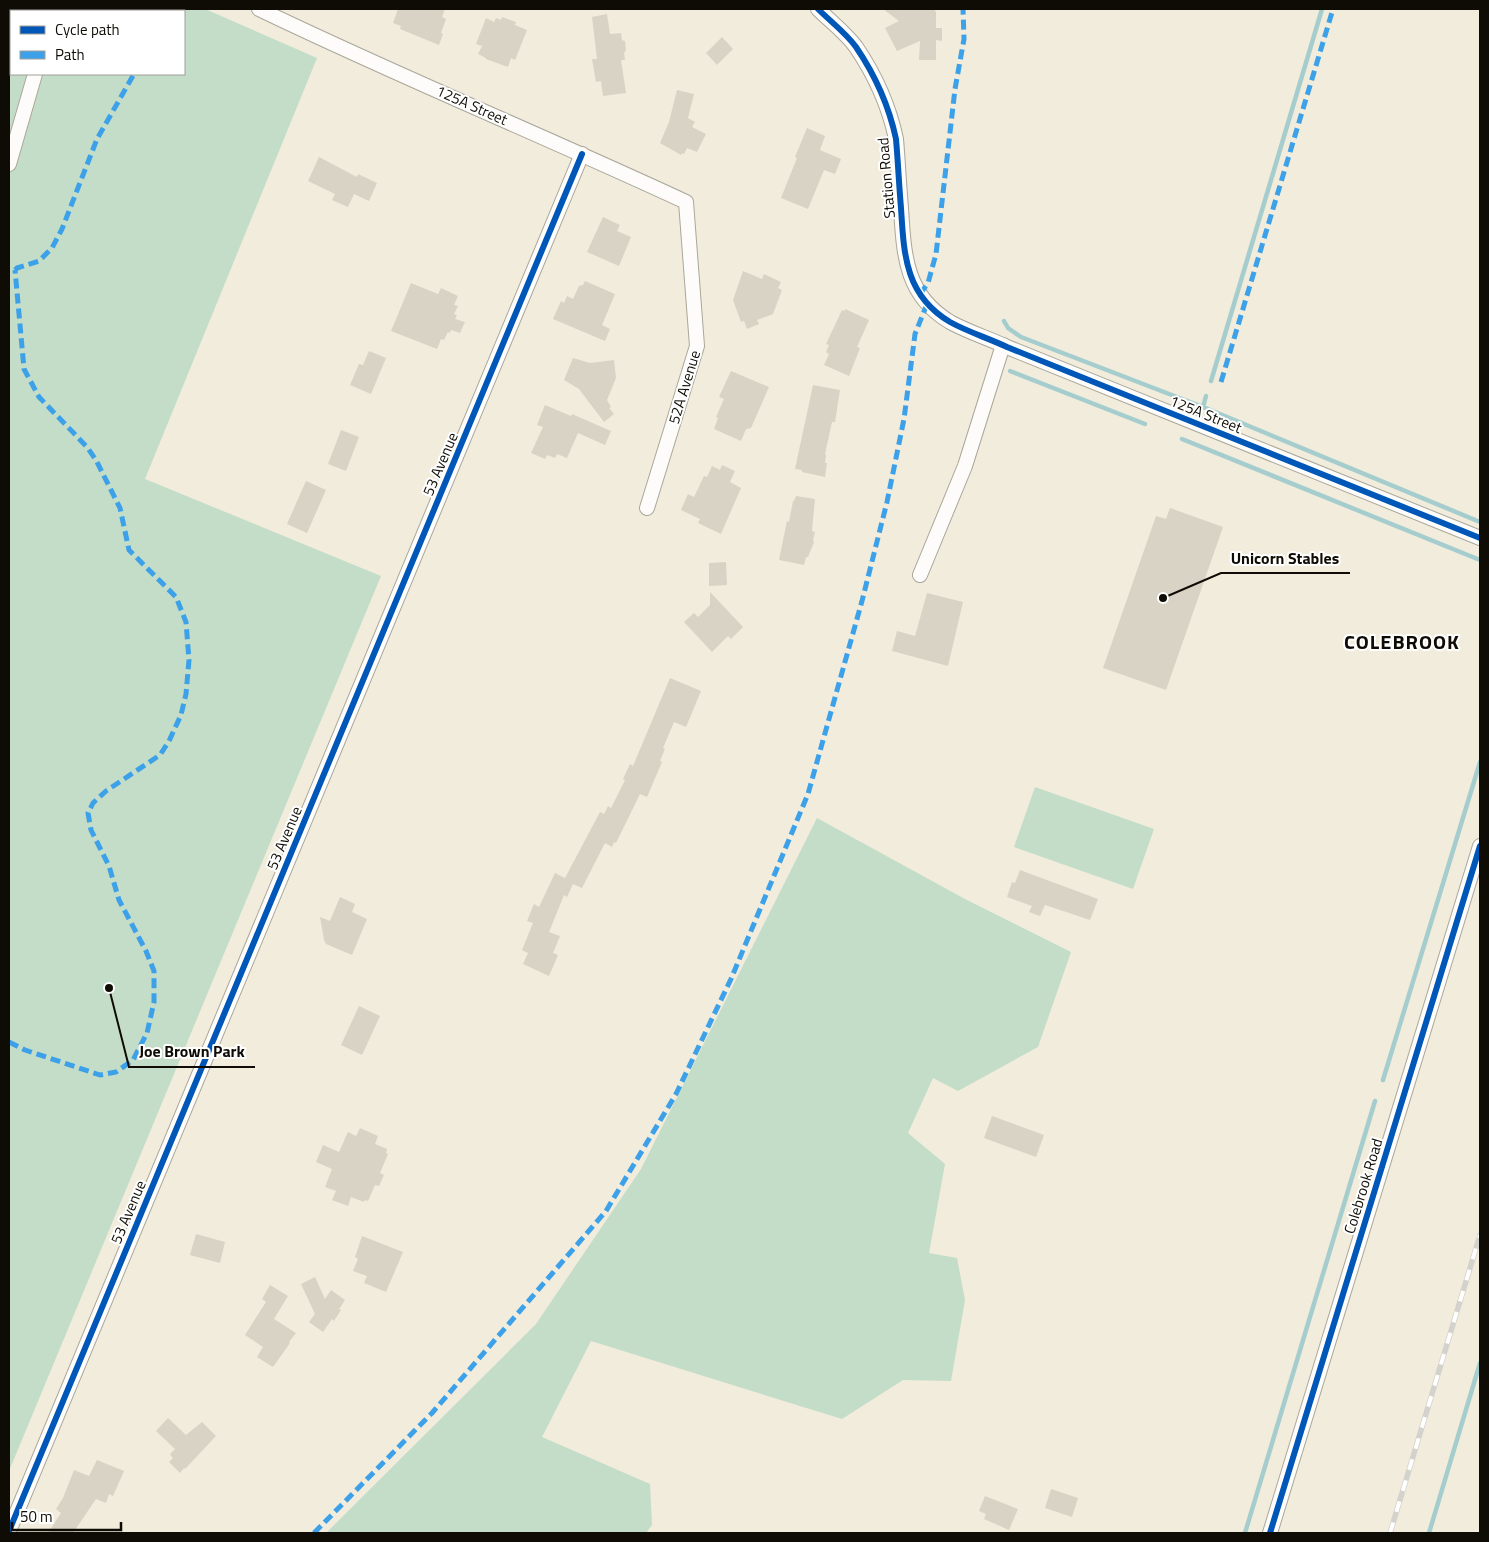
<svg xmlns="http://www.w3.org/2000/svg" width="1489" height="1542" font-family="'Titillium Web',sans-serif">
	<style>
		.green { fill: #c4ddc8; fill-rule: evenodd }
		.lines { fill: none; stroke-linecap: round; stroke-linejoin: round }
		.stream { stroke: #a6cdce; stroke-width: 4.5 }
		.building { fill: #d9d3c6 }
		.minor-casing { stroke: #aaa79a; stroke-width: 16 }
		.minor { stroke: #fdfcfa; stroke-width: 14 }
		.rail-casing { stroke: #d4d2cd; stroke-width: 5.5 }
		.rail { stroke: #fff; stroke-width: 4; stroke-dasharray: 11; stroke-linecap: butt }
		.quiet { stroke: #3da1e9; stroke-width: 5; stroke-dasharray: 10 5; stroke-linecap: butt }
		.cycleway-casing { stroke: #fff; stroke-width: 9 }
		.cycleway { stroke: #0057b8; stroke-width: 6 }
		.labels { text-anchor: middle; dominant-baseline: central; stroke-width: 4; stroke-linejoin: round; paint-order: stroke }
		.street-label { font-size: 15px; fill: #0e0c04; stroke: #fff }
		.district-label { font-size: 20px; font-weight: bold; letter-spacing: 1px; fill: #0e0c04; stroke: #fff }
		.leader { fill: none; stroke: #0e0c04; stroke-width: 2 }
		.callout-dot { fill: #0e0c04; stroke: #fff; stroke-width: 2 }
		.callout-label { font-size: 16px; text-anchor: middle; font-weight: bold; fill: #0e0c04; stroke: #fff; stroke-width: 4; stroke-linejoin: round; paint-order: stroke }
	</style>
	<rect width="100%" height="100%" fill="#f1ecdb"/>
	<g class="green">
		<path d="M 9,9 L 205,9 L 317,58 L 145,479 L 381,576 L 9,1471 ZM 11,11 L 184,11 L 184,74 L 11,74 Z"/>
		<polygon points="1035,787 1154,829 1133,889 1014,847"/>
		<polygon points="817,818 965,899 1071,952 1038,1047 958,1091 933,1078 908,1133 945,1164 929,1253 957,1258 965,1300 951,1381 903,1380 842,1419 591,1341 542,1437 650,1484 652,1525 646,1533 326,1533 536,1324 641,1169"/>
	</g>
	<g class="lines">
		<g class="stream">
			<polyline points="1004,321 1008,328 1021,337 1203,407 1480,522"/>
			<polyline points="1010,371 1145,424"/>
			<polyline points="1211,381 1322,9"/>
			<polyline points="1203,407 1206,396"/>
			<polyline points="1182,439 1480,560"/>
			<polyline points="1383,1080 1480,762"/>
			<polyline points="1245,1533 1375,1101"/>
			<polyline points="1429,1533 1480,1363"/>
		</g>
	</g>
	<g class="building">
		<polygon points="398,9 445,9 442,17 446,19 441,33 443,34 439,45 400,29 401,26 393,23"/>
		<polygon points="883,9 934,9 936,12 936,28 942,28 942,41 936,40 936,60 919,60 920,41 897,51 885,28 899,21"/>
		<polygon points="607,14 610,34 621,33 622,40 625,41 626,50 624,53 625,60 621,60 626,93 603,96 601,81 596,82 592,59 597,59 592,17"/>
		<polygon points="502,17 516,22 515,25 527,30 515,60 511,58 508,67 486,59 486,58 478,54 482,46 476,44 486,18 494,22 496,18 501,20"/>
		<polygon points="722,37 733,49 717,65 706,53"/>
		<polygon points="677,90 694,94 688,118 695,122 692,127 706,134 697,152 687,148 684,154 682,153 681,155 660,143 669,122"/>
		<polygon points="807,128 825,136 820,150 841,159 835,174 824,170 808,209 781,198 797,158 795,157"/>
		<polygon points="319,157 357,177 358,174 377,183 369,201 354,194 348,207 332,200 335,194 308,181"/>
		<polygon points="603,217 620,225 617,231 631,237 619,266 587,252"/>
		<polygon points="743,271 762,279 764,274 781,282 778,288 782,290 773,314 757,320 759,324 747,329 744,321 741,322 733,300"/>
		<polygon points="585,281 615,294 602,325 610,329 605,341 553,319 561,301 564,303 567,296 573,299 579,286 583,285"/>
		<polygon points="411,283 438,294 441,288 458,296 454,305 458,306 454,314 457,315 455,319 465,322 460,333 451,330 450,333 448,332 444,340 441,339 437,349 391,331"/>
		<polygon points="845,309 869,320 857,347 860,348 849,376 824,365 829,354 826,352 829,345 826,344 842,310 845,311"/>
		<polygon points="369,351 386,358 371,394 350,385 359,364 363,365"/>
		<polygon points="573,358 590,363 614,360 616,378 607,400 611,407 609,408 614,414 604,422 579,389 564,380"/>
		<polygon points="731,371 769,387 751,428 746,429 741,441 714,429 718,418 716,417 724,399 719,397"/>
		<polygon points="813,385 840,390 835,422 832,422 825,454 826,455 825,463 827,463 825,477 802,472 802,470 795,469"/>
		<polygon points="545,405 571,416 572,414 611,431 605,445 578,433 567,458 557,454 555,458 547,455 545,459 531,453 543,427 537,425"/>
		<polygon points="341,430 359,437 346,471 328,464"/>
		<polygon points="722,465 735,471 730,482 741,488 721,534 698,523 700,519 681,510 688,494 694,497 704,476 707,477 712,466 720,470"/>
		<polygon points="306,481 326,490 307,533 287,524"/>
		<polygon points="796,496 815,499 812,531 815,532 813,540 814,542 808,557 806,557 804,565 779,560 787,521 789,522 793,501 794,501"/>
		<polygon points="1170,508 1223,527 1166,690 1103,668 1156,516 1166,519"/>
		<polygon points="726,562 727,585 709,586 709,563"/>
		<polygon points="710,592 743,627 731,639 728,636 712,652 684,622 694,613 698,617 710,605"/>
		<polygon points="927,593 963,602 948,666 892,651 897,631 915,636"/>
		<polygon points="670,678 701,691 686,727 674,722 663,748 665,749 660,761 662,762 647,797 640,794 616,843 614,842 612,847 605,843 582,888 573,884 567,897 564,895 549,932 560,936 553,953 558,955 549,976 523,964 528,953 522,950 533,923 527,921 534,904 539,907 555,873 565,878 600,812 604,814 608,806 611,808 625,780 623,779 630,764 633,766"/>
		<polygon points="1020,870 1098,899 1090,920 1045,905 1040,916 1029,912 1032,906 1007,897 1012,882 1015,883"/>
		<polygon points="340,897 355,904 352,912 367,919 352,955 326,944 324,940 320,917 330,921"/>
		<polygon points="359,1006 380,1016 362,1055 341,1045"/>
		<polygon points="992,1116 1044,1135 1036,1157 984,1138"/>
		<polygon points="360,1128 378,1136 375,1144 387,1149 386,1153 388,1154 380,1173 384,1175 379,1186 375,1185 368,1201 365,1200 364,1202 351,1197 348,1206 332,1200 336,1191 325,1187 332,1169 316,1162 323,1145 339,1152 348,1132 356,1136"/>
		<polygon points="196,1234 225,1242 220,1263 190,1255"/>
		<polygon points="362,1236 403,1252 386,1292 364,1283 367,1276 353,1271 358,1259 355,1257"/>
		<polygon points="315,1277 325,1299 331,1290 345,1300 339,1309 341,1310 334,1321 332,1319 323,1332 309,1322 315,1314 301,1284"/>
		<polygon points="270,1285 288,1296 274,1319 296,1333 289,1342 290,1343 273,1367 257,1357 263,1347 245,1335 266,1302 262,1299"/>
		<polygon points="168,1418 186,1435 202,1422 216,1436 185,1469 184,1468 180,1473 169,1462 173,1458 170,1454 175,1449 156,1431"/>
		<polygon points="97,1460 124,1471 113,1496 109,1494 106,1503 96,1499 73,1533 48,1533 61,1513 56,1509 63,1498 74,1470 89,1476"/>
		<polygon points="1051,1489 1078,1498 1072,1517 1045,1508"/>
		<polygon points="985,1496 1018,1509 1009,1530 984,1519 986,1514 979,1511"/>
	</g>
	<g class="lines">
		<g class="minor-casing">
			<g id="minor">
				<path d="M 259,9 C 400,77 544,136 686,202 L 697,346 L 647,508"/>
				<path d="M 818,9 C 830,21 846,33 856,47 C 875,75 889,106 896,139 C 898,162 899,185 901,208 C 904,255 905,295 950,322 C 968,332 988,338 1007,347 L 1480,538"/>
				<polyline points="44,11 44,9"/>
				<polyline points="9,164 35,74"/>
				<polyline points="920,575 965,466 1003,345"/>
				<polyline points="9,1531 582,154"/>
				<polyline points="1270,1533 1480,846"/>
			</g>
		</g>
		<use href="#minor" class="minor"/>
		<g class="rail-casing">
			<polyline id="rail" points="1390,1533 1480,1235"/>
		</g>
		<use href="#rail" class="rail"/>
		<g class="quiet">
			<polyline points="170,11 171,9"/>
			<polyline points="15,270 17,268 39,261 52,248 62,229 97,139 134,74"/>
			<polyline points="920,294 928,283 936,254 955,89 964,39 963,9"/>
			<polyline points="1221,382 1333,9"/>
			<polyline points="9,1042 25,1050 100,1075 116,1072 133,1060 147,1033 154,1002 154,971 146,951 119,900 109,866 91,830 88,813 93,803 106,791 160,755 169,741 181,715 186,694 189,660 186,622 176,597 129,550 120,508 96,460 87,447 39,397 24,369 15,270"/>
			<polyline points="314,1533 432,1413 606,1211 676,1094 731,979 808,794 862,601 887,502 904,419 915,334 927,304"/>
		</g>
		<g class="cycleway-casing">
			<g id="cycleway">
				<path d="M 818,9 C 830,21 846,33 856,47 C 875,75 889,106 896,139 C 898,162 899,185 901,208 C 904,255 905,295 950,322 C 968,332 988,338 1007,347 L 1480,538"/>
				<polyline points="9,1531 582,154"/>
				<polyline points="1270,1533 1480,846"/>
			</g>
		</g>
		<use href="#cycleway" class="cycleway"/>
	</g>
	<g class="labels">
		<g class="street-label">
			<text transform="translate(472 105) rotate(24)">125A Street</text>
			<text transform="translate(886 178) rotate(-95)">Station Road</text>
			<text transform="translate(684 387) rotate(-73)">52A Avenue</text>
			<text transform="translate(1206 414) rotate(22)">125A Street</text>
			<text transform="translate(440 464) rotate(-67)">53 Avenue</text>
			<text transform="translate(284 838) rotate(-67)">53 Avenue</text>
			<text transform="translate(1363 1186) rotate(-73)">Colebrook Road</text>
			<text transform="translate(128 1212) rotate(-67)">53 Avenue</text>
		</g>
		<g class="district-label">
			<text x="1402" y="641">COLEBROOK</text>
		</g>
	</g>
	<path class="leader" d="M1163 598L1221 573H1350M109 988L129 1067H255"/>
	<g class="callout-dot">
		<circle cx="1163" cy="598" r="5"/>
		<circle cx="109" cy="988" r="5"/>
	</g>
	<g class="callout-label">
		<text x="1285" y="564">Unicorn Stables</text>
		<text x="192" y="1057">Joe Brown Park</text>
	</g>
	<rect width="1489" height="1542" fill="none" stroke="#0e0c04" stroke-width="20"/>
	<rect x="10" y="10" width="175" height="65" fill="#ffffff" stroke="#9f9e9b"/>
	<rect x="20" y="26" width="25" height="8" fill="#0057b8" stroke="#9f9e9b"/>
	<text x="55" y="35" font-size="15" fill="#0e0c04">Cycle path</text>
	<rect x="20" y="51" width="25" height="8" fill="#3da1e9" stroke="#9f9e9b"/>
	<text x="55" y="60" font-size="15" fill="#0e0c04">Path</text>
	<path d="M12 1522v8h109v-8" fill="none" stroke="#0e0c04" stroke-width="2.5"/>
	<text x="20" y="1522" font-size="15" fill="#0e0c04" stroke="#ffffff" stroke-width="4" paint-order="stroke">50 m</text>
</svg>
